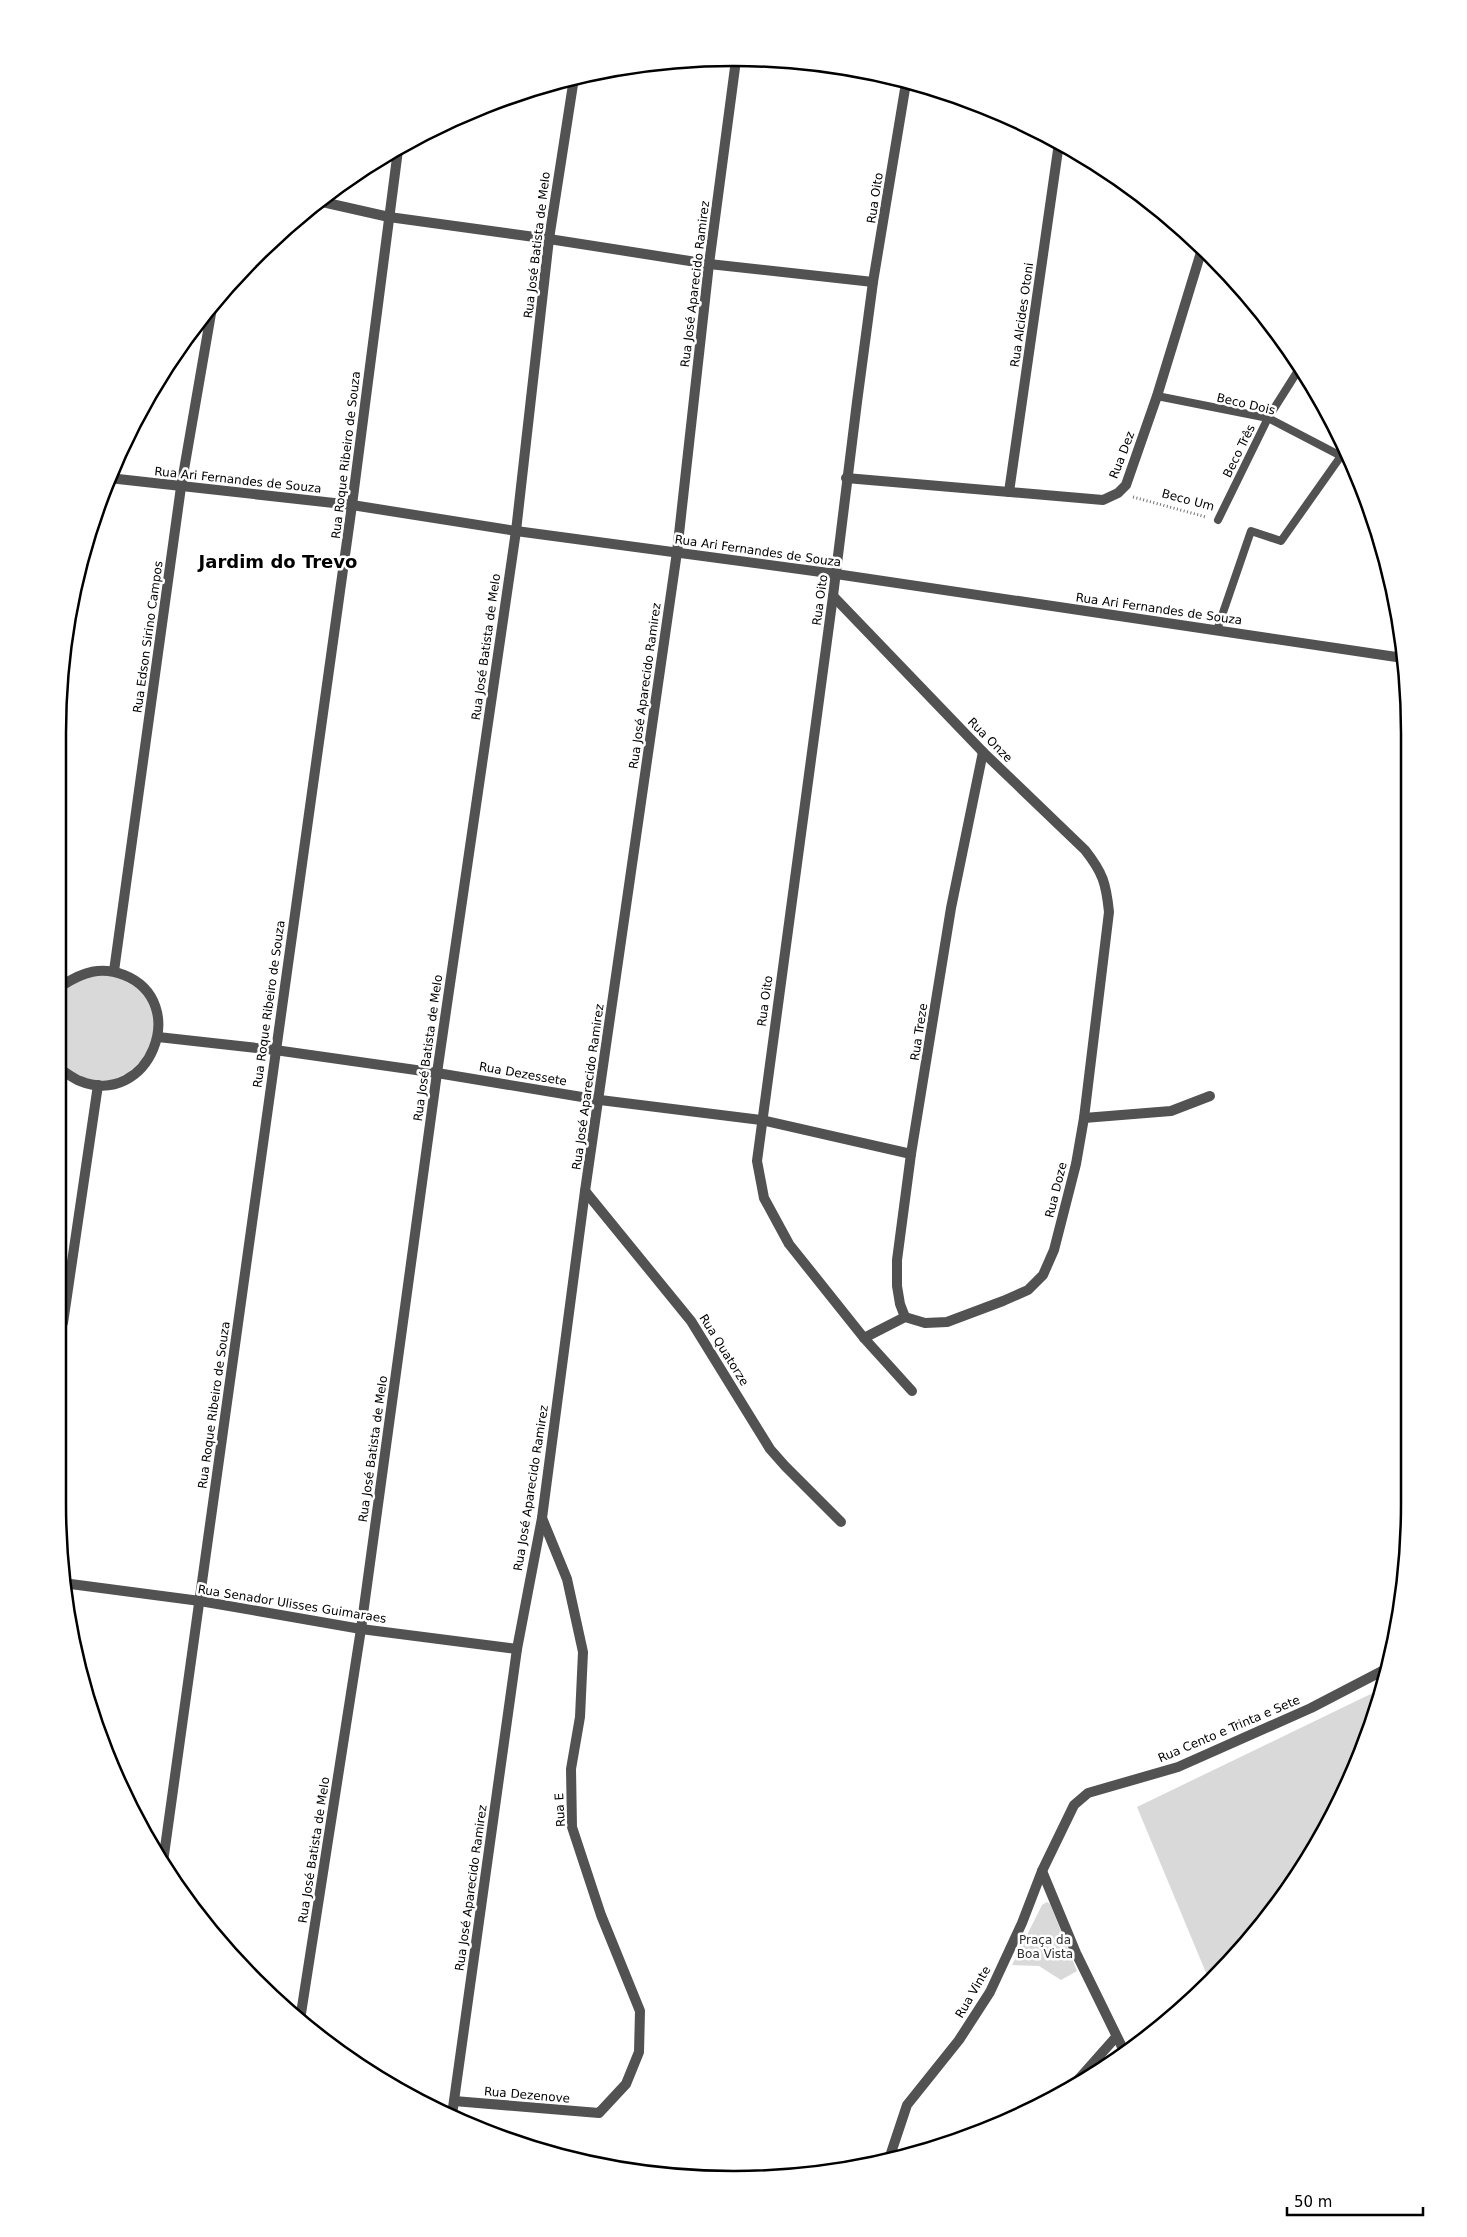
<svg xmlns="http://www.w3.org/2000/svg" width="1467" height="2237" font-family="'DejaVu Sans',sans-serif">
	<style>
		.green { fill: #d9d9d9 }
		.lines { fill: none; stroke-linecap: round; stroke-linejoin: round }
		.path { stroke: #747474; stroke-width: 3; stroke-dasharray: 1 2.5; stroke-linecap: butt }
		.lane { stroke: #525252; stroke-width: 8 }
		.street { stroke: #525252; stroke-width: 10 }
		.labels { text-anchor: middle; dominant-baseline: central; stroke-width: 5; stroke-linejoin: round; paint-order: stroke }
		.street-label { font-size: 12px; fill: #000; stroke: #fff }
		.park-label { font-size: 12px; fill: #303030; stroke: #fff }
		.district-label { font-size: 18px; font-weight: bold; fill: #000; stroke: #fff }
		.rim { fill: none; stroke: #000; stroke-width: 2.5 }
	</style>
	<rect width="100%" height="100%" fill="#fff"/>
	<g class="green">
		<polygon points="113,974 142,991 151,1004 155,1036 141,1061 129,1072 113,1080 96,1081 78,1076 63,1065 63,988 79,977"/>
		<polygon points="1381,1689 1374,1721 1340,1802 1242,1949 1209,1980 1137,1807"/>
		<polygon points="1047,1902 1050,1904 1077,1971 1061,1980 1039,1966 1012,1965 1042,1905"/>
	</g>
	<g class="lines">
		<polyline class="path" points="1133,497 1206,517"/>
		<g class="lane">
			<polyline points="1157,396 1268,418 1341,456 1351,464"/>
			<polyline points="1218,520 1268,418 1299,369"/>
			<polyline points="1217,630 1251,531 1281,541 1341,456"/>
		</g>
		<g class="street">
			<polyline points="906,83 873,282 857,402 833,596 757,1161 764,1198 789,1244 864,1338 912,1391"/>
			<polyline points="318,201 389,217 549,239 709,264 873,282"/>
			<polyline points="109,478 352,505 516,531 836,574 1403,658"/>
			<polyline points="846,478 1103,500 1118,493 1126,485 1157,396 1202,249"/>
			<polyline points="1009,492 1059,143"/>
			<path d="M 833,596 L 983,752 L 1085,850 C 1103,873 1106,883 1109,912 L 1084,1118 L 1076,1164 L 1054,1250 L 1043,1275 L 1028,1290 L 1003,1301 L 947,1322 L 925,1323 L 905,1317 L 864,1338"/>
			<polyline points="114,971 181,487 212,308"/>
			<path d="M 63,985 C 83,972 101,966 124,975 C 192,1002 149,1109 80,1081 C 74,1079 68,1074 63,1071"/>
			<polyline points="158,1037 275,1050 437,1073 600,1100 761,1120 911,1154"/>
			<polyline points="1084,1118 1171,1111 1210,1096"/>
			<polyline points="585,1191 691,1321 770,1449 785,1466 841,1522"/>
			<polyline points="905,1317 900,1304 897,1286 897,1260 911,1154 951,908 983,752"/>
			<polyline points="63,1323 98,1085"/>
			<polyline points="63,1583 200,1601 361,1629 517,1649"/>
			<polyline points="163,1862 352,505 398,150"/>
			<polyline points="1042,1871 1076,1953 1125,2053"/>
			<polyline points="300,2020 361,1629 437,1073 516,531 549,239 574,78"/>
			<polyline points="1069,2090 1116,2037"/>
			<polyline points="454,2101 599,2113 626,2084 639,2052 640,2011 601,1915 572,1827 571,1769 580,1717 583,1652 567,1579 542,1518"/>
			<polyline points="452,2115 517,1649 542,1518 585,1191 677,552 709,264 736,60"/>
			<polyline points="889,2159 907,2105 959,2040 990,1992 1022,1923 1042,1871 1074,1805 1088,1793 1178,1767 1311,1708 1386,1669"/>
		</g>
	</g>
	<g class="labels">
		<g class="street-label">
			<text transform="translate(875 198) rotate(-81)">Rua Oito</text>
			<text transform="translate(537 245) rotate(-83)">Rua José Batista de Melo</text>
			<text transform="translate(695 284) rotate(-83)">Rua José Aparecido Ramirez</text>
			<text transform="translate(1022 315) rotate(-82)">Rua Alcides Otoni</text>
			<text transform="translate(1246 404) rotate(13)">Beco Dois</text>
			<text transform="translate(1239 451) rotate(-64)">Beco Três</text>
			<text transform="translate(346 455) rotate(-83)">Rua Roque Ribeiro de Souza</text>
			<text transform="translate(1122 455) rotate(-69)">Rua Dez</text>
			<text transform="translate(238 480) rotate(6)">Rua Ari Fernandes de Souza</text>
			<text transform="translate(1188 500) rotate(15)">Beco Um</text>
			<text transform="translate(758 551) rotate(8)">Rua Ari Fernandes de Souza</text>
			<text transform="translate(820 600) rotate(-82)">Rua Oito</text>
			<text transform="translate(1159 609) rotate(8)">Rua Ari Fernandes de Souza</text>
			<text transform="translate(148 637) rotate(-82)">Rua Edson Sirino Campos</text>
			<text transform="translate(486 647) rotate(-82)">Rua José Batista de Melo</text>
			<text transform="translate(645 686) rotate(-82)">Rua José Aparecido Ramirez</text>
			<text transform="translate(990 740) rotate(45)">Rua Onze</text>
			<text transform="translate(765 1001) rotate(-82)">Rua Oito</text>
			<text transform="translate(269 1004) rotate(-82)">Rua Roque Ribeiro de Souza</text>
			<text transform="translate(919 1032) rotate(-81)">Rua Treze</text>
			<text transform="translate(428 1048) rotate(-82)">Rua José Batista de Melo</text>
			<text transform="translate(523 1074) rotate(10)">Rua Dezessete</text>
			<text transform="translate(588 1087) rotate(-82)">Rua José Aparecido Ramirez</text>
			<text transform="translate(1056 1190) rotate(-76)">Rua Doze</text>
			<text transform="translate(724 1350) rotate(58)">Rua Quatorze</text>
			<text transform="translate(214 1405) rotate(-82)">Rua Roque Ribeiro de Souza</text>
			<text transform="translate(373 1449) rotate(-82)">Rua José Batista de Melo</text>
			<text transform="translate(531 1488) rotate(-81)">Rua José Aparecido Ramirez</text>
			<text transform="translate(292 1604) rotate(9)">Rua Senador Ulisses Guimaraes</text>
			<text transform="translate(1229 1729) rotate(-23)">Rua Cento e Trinta e Sete</text>
			<text transform="translate(560 1810) rotate(-93)">Rua E</text>
			<text transform="translate(314 1850) rotate(-81)">Rua José Batista de Melo</text>
			<text transform="translate(471 1888) rotate(-82)">Rua José Aparecido Ramirez</text>
			<text transform="translate(973 1992) rotate(-60)">Rua Vinte</text>
			<text transform="translate(527 2095) rotate(5)">Rua Dezenove</text>
		</g>
		<g class="park-label">
			<text x="1045" y="1940">Praça da<tspan x="1045" dy="14">Boa Vista</tspan></text>
		</g>
		<g class="district-label">
			<text x="278" y="561">Jardim do Trevo</text>
		</g>
	</g>
	<path d="M0 0H1467V2237H0ZM733 66H734A667 667 0 0 1 1401 733V1504A667 667 0 0 1 734 2171H733A667 667 0 0 1 66 1504V733A667 667 0 0 1 733 66Z" fill="#fff" fill-rule="evenodd"/>
	<path class="rim" d="M733 66H734A667 667 0 0 1 1401 733V1504A667 667 0 0 1 734 2171H733A667 667 0 0 1 66 1504V733A667 667 0 0 1 733 66Z"/>
	<path d="M1287 2207v8h136v-8" fill="none" stroke="#000000" stroke-width="2.5"/>
	<text x="1294" y="2207" font-size="15" fill="#000000" stroke="#ffffff" stroke-width="4" paint-order="stroke">50 m</text>
</svg>
